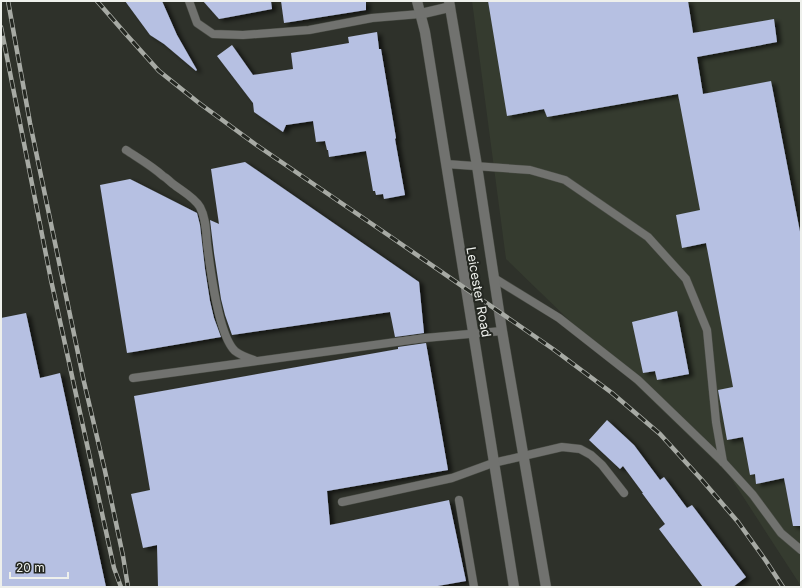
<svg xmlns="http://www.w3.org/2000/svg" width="802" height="588" font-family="Inter,sans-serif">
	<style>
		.built { fill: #353b2f }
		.building { fill: #b6c0e2; filter: url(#shadow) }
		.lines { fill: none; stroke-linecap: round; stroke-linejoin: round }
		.lane-casing { stroke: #494c45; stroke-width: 9 }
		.street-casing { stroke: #494c45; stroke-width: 11 }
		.lane { stroke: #71726f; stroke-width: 8 }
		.street { stroke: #71726f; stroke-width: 10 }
		.rail-casing { stroke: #a7aaa4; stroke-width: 4.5 }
		.rail { stroke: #242721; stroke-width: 3; stroke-dasharray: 9; stroke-linecap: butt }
		.labels { text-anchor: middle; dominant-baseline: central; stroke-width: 4; stroke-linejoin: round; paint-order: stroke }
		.street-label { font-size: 13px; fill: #eef0ec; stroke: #242721 }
	</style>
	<defs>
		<filter id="shadow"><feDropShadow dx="4.5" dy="2.5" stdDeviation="2" flood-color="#0009"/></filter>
	</defs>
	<rect width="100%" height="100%" fill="#2e312a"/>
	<polygon class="built" points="472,1 801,1 801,586 729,475 506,259"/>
	<g class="building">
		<polygon points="125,1 162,1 177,35 197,70 196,71 164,44 150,35"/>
		<polygon points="203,1 271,1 272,9 219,19"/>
		<polygon points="281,1 366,1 366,10 284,23"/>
		<polygon points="488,1 688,1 693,33 774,19 777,42 697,57 703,94 771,81 801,237 801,526 793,526 784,478 756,484 755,474 750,475 743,437 727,440 718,390 733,387 706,243 682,248 676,215 700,210 678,94 547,117 544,109 507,116"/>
		<polygon points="377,32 379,49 381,49 396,138 395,139 405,195 384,199 383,194 376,195 375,191 373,191 366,151 329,157 328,150 327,150 325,141 316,142 313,121 286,125 283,132 254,112 253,103 217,56 232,45 253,75 293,69 291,53 349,43 348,37"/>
		<polygon points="245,162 419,282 424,333 395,337 390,312 232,335 225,315 221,299 214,253 210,220 219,224 211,169"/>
		<polygon points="130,179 197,213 200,225 205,269 210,301 214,318 221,337 127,353 100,185"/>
		<polygon points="677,311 689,374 657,380 655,371 643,373 632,322"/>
		<polygon points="26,313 40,378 60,373 106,587 1,587 1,318"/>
		<polygon points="426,343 448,470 327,491 330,525 449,500 466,581 432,587 158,587 157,545 143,548 131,494 150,490 134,396 398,349 398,347"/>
		<polygon points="607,420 634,445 660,480 664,477 687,508 692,505 746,577 733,587 703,587 659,529 665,524 642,493 643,493 623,466 620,469 589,440"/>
	</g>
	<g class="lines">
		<g class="lane-casing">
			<g id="lane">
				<polyline points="189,1 197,23 213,34 243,35 309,30 372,18 420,14"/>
				<path d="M 126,150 C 138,158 152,166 163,176 C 167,178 169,181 173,184 C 182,191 194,197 200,207 C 206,218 206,231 207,243 C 210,267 218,335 235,351 C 240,355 248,358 254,360"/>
				<polyline points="446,164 530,170 565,180 648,237 686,279 707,330 716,422 723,462"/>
				<polyline points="494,278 559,318 638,380 723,462 753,495 781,533 801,550"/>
				<polyline points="133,378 425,338 502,331"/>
				<polyline points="459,500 474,587"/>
				<polyline points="342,502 452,478 493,463 562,447 580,449 591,455 602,465 624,493"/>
			</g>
		</g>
		<g class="street-casing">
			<g id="street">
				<path d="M 417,1 L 425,32 C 453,217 483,402 514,587"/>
				<polyline points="449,1 477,166 502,331 546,587"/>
				<polyline points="420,14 450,7"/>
			</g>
		</g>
		<use href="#lane" class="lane"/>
		<use href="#street" class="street"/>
		<g class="rail-casing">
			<g id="rail">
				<polyline points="8,1 30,123 84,382 105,471 123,556 128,587"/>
				<polyline points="97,1 124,32 159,71 199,103 255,144 391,237 553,349 612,393 660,434 702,480 738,522 766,561 783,587"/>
				<polyline points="1,27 51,280 114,568 121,587"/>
			</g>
		</g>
		<use href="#rail" class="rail"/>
	</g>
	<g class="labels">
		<g class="street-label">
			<text transform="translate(479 292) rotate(80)">Leicester Road</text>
		</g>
	</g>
	<rect width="802" height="588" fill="none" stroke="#eef0ec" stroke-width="4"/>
	<path d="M10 572v6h58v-6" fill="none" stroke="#eef0ec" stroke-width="2"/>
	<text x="16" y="572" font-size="12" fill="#eef0ec" stroke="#242721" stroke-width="3" paint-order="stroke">20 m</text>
</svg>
